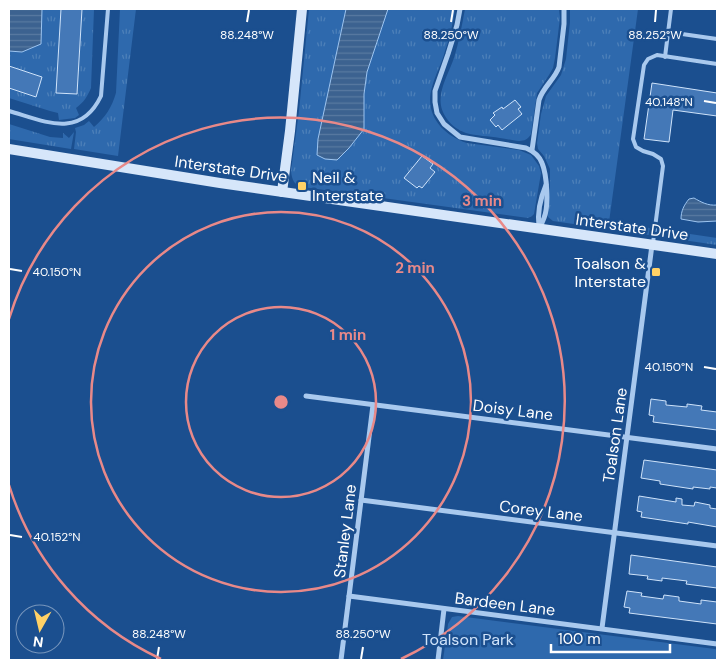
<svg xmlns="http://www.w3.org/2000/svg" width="726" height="669" font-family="'DM Sans',sans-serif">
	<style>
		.grass { fill: url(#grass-tufts) }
		.park { fill: #2e69ad }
		.water { fill: url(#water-rules); stroke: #9cc4f0 }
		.building { fill: #4478b7; stroke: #cfe3fa }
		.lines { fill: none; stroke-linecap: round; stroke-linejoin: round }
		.lane { stroke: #a9c9ee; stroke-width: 4 }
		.street { stroke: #a9c9ee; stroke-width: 5 }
		.secondary { stroke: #d6e6fa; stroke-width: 10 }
		.ticks { fill: none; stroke: #fff; stroke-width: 2 }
		.ring { fill: none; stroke: #e88989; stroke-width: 2.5 }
		.poi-dot { fill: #ffd166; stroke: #1b4f8f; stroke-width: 2 }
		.labels { text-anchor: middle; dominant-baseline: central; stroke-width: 5; stroke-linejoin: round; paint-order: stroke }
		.street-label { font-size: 16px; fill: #fff; stroke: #1b4f8f }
		.poi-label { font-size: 16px; fill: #fff; stroke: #1b4f8f; text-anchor: start }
		.park-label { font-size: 16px; fill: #cfe3fa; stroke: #1b4f8f }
		.ticks-label { font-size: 12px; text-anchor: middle; fill: #fff; stroke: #1b4f8f; stroke-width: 5; stroke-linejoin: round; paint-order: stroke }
		.centre { fill: #e88989; stroke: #1b4f8f; stroke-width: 2.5 }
		.ring-label { font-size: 15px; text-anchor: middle; font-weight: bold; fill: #e88989; stroke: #1b4f8f; stroke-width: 5; stroke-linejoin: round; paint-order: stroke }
	</style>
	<defs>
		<pattern id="grass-tufts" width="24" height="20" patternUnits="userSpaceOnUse" patternTransform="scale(1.25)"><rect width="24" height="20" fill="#2e69ad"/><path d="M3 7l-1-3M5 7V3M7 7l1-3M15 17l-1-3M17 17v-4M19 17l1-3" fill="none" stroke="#4d80b9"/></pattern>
		<pattern id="water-rules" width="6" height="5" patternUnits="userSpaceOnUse" patternTransform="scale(1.25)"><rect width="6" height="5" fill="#3c6290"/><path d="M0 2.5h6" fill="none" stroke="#597aa1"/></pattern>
	</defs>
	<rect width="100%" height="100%" fill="#1b4f8f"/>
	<g class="grass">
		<path d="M 9,9 L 94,9 L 91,88 C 87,97 84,102 76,108 L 79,115 L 75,118 L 59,120 L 58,113 L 50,111 L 9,98 Z"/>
		<path d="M 120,9 L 136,9 L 118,156 L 74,149 L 76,132 L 75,128 L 84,125 L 89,121 L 94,127 C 105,118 112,107 116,93 Z"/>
		<path d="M 309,9 L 455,9 C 453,23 450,37 445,51 C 442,63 435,75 432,87 C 424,114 442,135 467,143 L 519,150 L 531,155 L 539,166 L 541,173 L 534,214 L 532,216 L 528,218 L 303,187 C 294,185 292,180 291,171 L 299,111 Z"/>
		<path d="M 465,9 L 559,9 L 560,18 L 555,58 L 553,68 L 549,75 L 537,93 L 531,134 C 525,146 511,139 500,138 C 489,136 476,136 466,133 C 458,130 452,126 447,119 C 432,99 447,78 454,58 C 459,42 462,25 465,9 Z"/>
		<polygon points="570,9 638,9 609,222 717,238 717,245 553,221 548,217 550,181 550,169 544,156 538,149 537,143 541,114 546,96 561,75 566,59 570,22"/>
		<polygon points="9,124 50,137 63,138 63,133 69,138 74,132 71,149 9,139"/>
	</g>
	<polygon class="park" points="458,616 715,649 717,650 717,660 443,660 448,624 452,617"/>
	<g class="water">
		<polygon points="9,9 42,9 41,44 22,52 9,51"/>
		<polygon points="346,9 388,9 367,72 364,94 364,129 349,148 337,160 325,159 317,155 318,139"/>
		<path d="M 694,198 C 701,202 708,206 717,205 L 717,221 L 698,222 L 681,219 C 681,211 684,205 689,199 Z"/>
	</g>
	<g class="building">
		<polygon points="61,9 82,9 77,94 56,93"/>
		<polygon points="9,66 42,77 36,97 9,88"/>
		<polygon points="652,83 717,93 717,116 673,110 669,142 644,139"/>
		<polygon points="515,100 521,107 518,109 522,114 502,130 498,125 496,127 490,120 495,115 493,113 502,107 503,109"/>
		<polygon points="422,156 433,164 430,168 435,172 422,188 419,186 417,188 404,178"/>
		<polygon points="651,399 666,401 666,405 687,407 687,404 702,406 701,410 717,412 717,430 653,422 654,416 649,415"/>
		<polygon points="644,460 717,470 717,488 710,487 710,489 693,487 693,489 660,484 660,481 641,478"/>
		<polygon points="639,496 676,502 676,498 682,499 682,505 694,506 695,502 710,505 710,508 717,509 717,527 688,522 688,524 641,517 642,512 637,511"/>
		<polygon points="631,555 717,567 717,588 686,584 687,581 662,578 662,581 647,579 648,576 629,574"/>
		<polygon points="627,591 642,593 641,596 663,599 664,595 679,597 679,601 701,604 701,600 717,602 717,624 629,613 630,608 624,607"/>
	</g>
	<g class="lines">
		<g class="lane">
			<polyline points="668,32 717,39"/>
			<polyline points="665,57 671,9"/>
			<path d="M 9,111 C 44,121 80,140 101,96 L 108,9"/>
			<polyline points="653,243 663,166 661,159 653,154 643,151 636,147 633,139 644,65 648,59 657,55 717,64"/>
		</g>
		<g class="street">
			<path d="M 460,9 L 457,25 L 448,54 L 435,91 L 435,102 L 437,113 L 444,124 L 460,137 L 526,148 C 533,151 539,155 542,163 C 547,175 549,206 544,218 C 543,221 541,225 539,228"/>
			<path d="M 532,150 L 539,100 C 543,87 555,79 559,67 L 564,24 L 564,9"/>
			<path d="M 539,227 C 537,212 540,199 546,185"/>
			<polyline points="306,396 717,449"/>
			<polyline points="361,500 717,546"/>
			<polyline points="349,596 717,644"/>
			<polyline points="602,628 652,245"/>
			<polyline points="341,660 373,405"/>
			<polyline points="438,660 444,609"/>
		</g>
		<g class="secondary">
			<polyline points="9,149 220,183 717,254"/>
			<polyline points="282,192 290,131 302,9"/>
		</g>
	</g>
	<path class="ticks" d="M 247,22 L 249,10M 451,22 L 453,10M 655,22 L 656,10M 704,101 L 716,103M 10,269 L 22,271M 704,367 L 716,369M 10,535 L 22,537M 157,659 L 159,647M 361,659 L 363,647"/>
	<g class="ring">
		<circle cx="281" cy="402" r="95"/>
		<circle cx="281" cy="402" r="190"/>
		<path d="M161 659A284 284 0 0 1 9 485M9 319A284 284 0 1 1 401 659"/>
	</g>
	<g class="poi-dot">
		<rect x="297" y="181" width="10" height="10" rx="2.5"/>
		<rect x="651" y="267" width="10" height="10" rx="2.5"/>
	</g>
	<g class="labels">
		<g class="street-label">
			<text transform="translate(231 169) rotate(8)">Interstate Drive</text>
			<text transform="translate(632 227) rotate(8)">Interstate Drive</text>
			<text transform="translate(513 410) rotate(7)">Doisy Lane</text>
			<text transform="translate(615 435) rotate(-82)">Toalson Lane</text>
			<text transform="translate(541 511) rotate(7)">Corey Lane</text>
			<text transform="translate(345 531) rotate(-83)">Stanley Lane</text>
			<text transform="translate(505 604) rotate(7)">Bardeen Lane</text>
		</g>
		<g class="poi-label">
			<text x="312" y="177">Neil &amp;<tspan x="312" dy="18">Interstate</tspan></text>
			<text x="646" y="263" text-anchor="end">Toalson &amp;<tspan x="646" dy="18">Interstate</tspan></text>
		</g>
		<g class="park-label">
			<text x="468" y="639">Toalson Park</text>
		</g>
	</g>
	<g class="ticks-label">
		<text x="247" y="39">88.248°W</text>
		<text x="451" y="39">88.250°W</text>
		<text x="655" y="39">88.252°W</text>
		<text x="669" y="106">40.148°N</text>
		<text x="57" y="276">40.150°N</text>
		<text x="669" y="371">40.150°N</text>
		<text x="57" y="541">40.152°N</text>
		<text x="159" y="638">88.248°W</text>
		<text x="363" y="638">88.250°W</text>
	</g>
	<circle cx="281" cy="402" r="8" class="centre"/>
	<g class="ring-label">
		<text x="482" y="206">3 min</text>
		<text x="415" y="273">2 min</text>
		<text x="348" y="340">1 min</text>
	</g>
	<rect width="726" height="669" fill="none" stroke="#ffffff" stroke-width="20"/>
	<g transform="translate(40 629) rotate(188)"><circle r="24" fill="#1b4f8f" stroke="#7695bc"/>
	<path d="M0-4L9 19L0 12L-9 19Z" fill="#ffd166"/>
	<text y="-8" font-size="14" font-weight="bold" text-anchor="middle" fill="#ffffff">N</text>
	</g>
	<path d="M551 644v8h119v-8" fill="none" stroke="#ffffff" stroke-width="2.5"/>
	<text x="558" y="644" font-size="15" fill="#ffffff" stroke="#1b4f8f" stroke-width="4" paint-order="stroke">100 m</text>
</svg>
